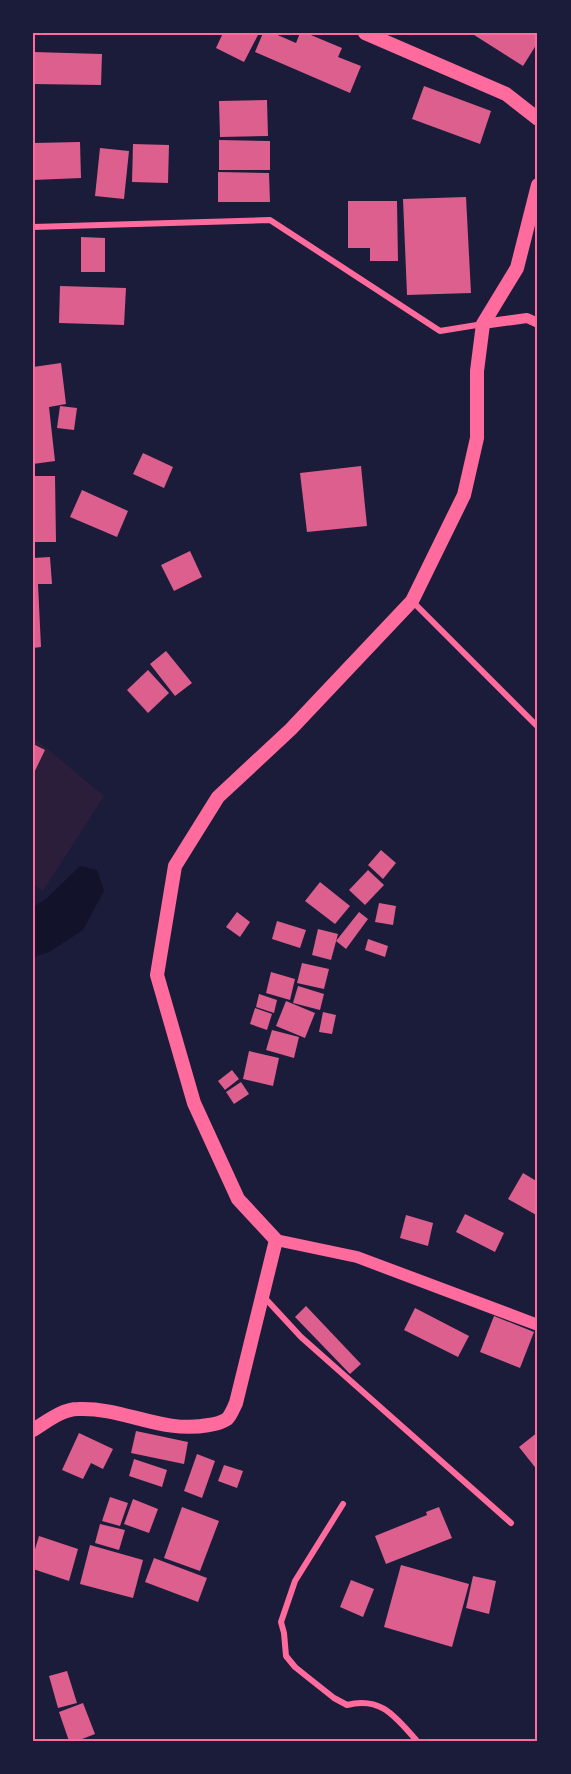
<svg xmlns="http://www.w3.org/2000/svg" width="571" height="1774" font-family="'Exo 2',sans-serif">
	<style>
		.green { fill: #2a1e3b }
		.water { fill: #12122b }
		.building { fill: #dd5f8e }
		.lines { fill: none; stroke-linecap: round; stroke-linejoin: round }
		.minor { stroke: #ff6b9d; stroke-width: 6 }
		.tertiary { stroke: #ff6b9d; stroke-width: 10 }
		.secondary { stroke: #ff6b9d; stroke-width: 12 }
		.primary { stroke: #ff6b9d; stroke-width: 14 }
		.neatline { fill: none; stroke: #ff6b9d; stroke-width: 2 }
	</style>
	<rect width="100%" height="100%" fill="#1b1b3a"/>
	<polygon class="green" points="33,737 104,796 43,891 33,884"/>
	<polygon class="water" points="80,866 97,870 104,891 83,930 49,952 33,957 33,907 46,899"/>
	<g class="building">
		<polygon points="223,33 259,33 244,62 216,48"/>
		<polygon points="263,33 273,33 296,43 300,33 306,33 342,48 338,57 361,66 350,93 255,52"/>
		<polygon points="471,33 538,33 538,42 523,66"/>
		<polygon points="33,52 102,54 101,85 33,84"/>
		<polygon points="424,86 491,111 480,144 412,119"/>
		<polygon points="267,100 268,136 220,137 219,101"/>
		<polygon points="219,140 270,141 270,170 219,170"/>
		<polygon points="80,142 81,178 33,180 33,143"/>
		<polygon points="133,144 169,145 168,183 132,182"/>
		<polygon points="100,148 129,151 124,199 95,196"/>
		<polygon points="218,172 269,173 270,202 218,202"/>
		<polygon points="466,197 471,293 407,295 403,199"/>
		<polygon points="348,201 397,201 398,261 370,261 370,248 348,248"/>
		<polygon points="81,237 105,238 105,272 81,272"/>
		<polygon points="60,286 126,288 124,325 59,323"/>
		<polygon points="61,363 66,404 49,407 55,461 33,464 33,367"/>
		<polygon points="60,406 77,408 74,430 57,428"/>
		<polygon points="143,453 173,467 164,488 133,474"/>
		<polygon points="361,466 367,526 307,532 300,473"/>
		<polygon points="33,476 55,476 56,542 33,542"/>
		<polygon points="82,490 128,511 117,537 70,517"/>
		<polygon points="190,551 202,577 174,591 161,565"/>
		<polygon points="50,557 52,584 38,584 41,647 33,648 33,558"/>
		<polygon points="166,651 192,683 175,696 150,664"/>
		<polygon points="148,670 169,693 148,713 127,690"/>
		<polygon points="33,744 45,750 33,775"/>
		<polygon points="381,850 396,863 383,879 368,865"/>
		<polygon points="368,870 384,885 365,905 349,890"/>
		<polygon points="320,882 350,906 335,924 305,901"/>
		<polygon points="379,903 396,906 393,925 375,922"/>
		<polygon points="237,912 250,922 240,937 226,927"/>
		<polygon points="359,912 368,919 346,949 336,941"/>
		<polygon points="277,921 306,930 300,948 272,939"/>
		<polygon points="318,929 338,934 331,960 312,955"/>
		<polygon points="368,939 388,946 385,957 365,950"/>
		<polygon points="302,963 329,969 324,989 297,983"/>
		<polygon points="271,972 295,979 290,1000 266,993"/>
		<polygon points="298,986 324,994 320,1010 293,1003"/>
		<polygon points="259,994 277,1000 274,1013 256,1007"/>
		<polygon points="286,1001 315,1013 305,1038 276,1026"/>
		<polygon points="255,1008 272,1014 267,1030 250,1024"/>
		<polygon points="323,1012 336,1015 332,1034 319,1032"/>
		<polygon points="272,1030 299,1037 294,1058 266,1050"/>
		<polygon points="249,1051 279,1058 273,1086 243,1079"/>
		<polygon points="232,1070 239,1079 225,1090 218,1081"/>
		<polygon points="241,1082 249,1094 234,1104 226,1092"/>
		<polygon points="523,1173 538,1182 538,1216 508,1199"/>
		<polygon points="465,1214 504,1233 495,1252 456,1232"/>
		<polygon points="406,1215 433,1223 428,1246 400,1238"/>
		<polygon points="306,1306 361,1364 350,1374 295,1317"/>
		<polygon points="415,1308 469,1336 458,1357 404,1330"/>
		<polygon points="494,1316 534,1332 520,1368 480,1352"/>
		<polygon points="136,1431 188,1442 184,1464 131,1453"/>
		<polygon points="538,1432 538,1471 519,1447"/>
		<polygon points="79,1433 113,1449 103,1469 91,1463 83,1479 62,1470"/>
		<polygon points="197,1454 215,1461 202,1498 184,1491"/>
		<polygon points="134,1459 167,1470 162,1487 129,1476"/>
		<polygon points="224,1465 243,1471 237,1488 218,1481"/>
		<polygon points="110,1497 128,1503 120,1526 102,1521"/>
		<polygon points="133,1499 158,1509 149,1533 124,1524"/>
		<polygon points="182,1507 219,1521 200,1571 164,1558"/>
		<polygon points="439,1507 452,1538 386,1564 375,1536 427,1515 426,1512"/>
		<polygon points="100,1524 125,1530 119,1550 95,1543"/>
		<polygon points="39,1536 78,1549 69,1581 33,1569 33,1556"/>
		<polygon points="90,1545 143,1560 133,1598 80,1584"/>
		<polygon points="154,1558 207,1578 198,1602 145,1582"/>
		<polygon points="401,1565 469,1584 452,1647 384,1627"/>
		<polygon points="473,1576 496,1581 489,1614 466,1608"/>
		<polygon points="351,1580 374,1589 363,1617 340,1607"/>
		<polygon points="67,1671 77,1703 58,1708 49,1676"/>
		<polygon points="83,1703 95,1734 77,1741 69,1741 59,1712"/>
	</g>
	<g class="lines">
		<g class="minor">
			<polyline points="33,227 270,220 440,331 483,324"/>
			<polyline points="412,601 538,727"/>
			<polyline points="264,1297 301,1337 511,1523"/>
			<path d="M 343,1504 L 295,1581 L 281,1622 L 284,1633 L 286,1656 L 295,1667 L 310,1679 L 334,1698 L 347,1705 C 382,1696 396,1718 417,1741"/>
		</g>
		<polyline class="tertiary" points="483,324 527,318 538,323"/>
		<polyline class="secondary" points="276,1240 357,1257 538,1325"/>
		<g class="primary">
			<polyline points="365,33 506,94 538,119"/>
			<path d="M 33,1430 C 46,1422 62,1409 78,1409 C 124,1407 161,1434 209,1425 C 216,1424 221,1423 227,1419 C 231,1415 233,1409 236,1403 L 276,1240 L 238,1199 L 194,1103 L 157,975 L 175,866 L 218,797 L 291,729 L 412,601 L 464,495 L 477,438 L 477,371 L 483,324 L 517,268 L 538,185"/>
		</g>
	</g>
	<rect width="571" height="1774" fill="none" stroke="#1b1b3a" stroke-width="69"/>
	<rect x="34" y="34" width="502" height="1706" class="neatline"/>
</svg>
